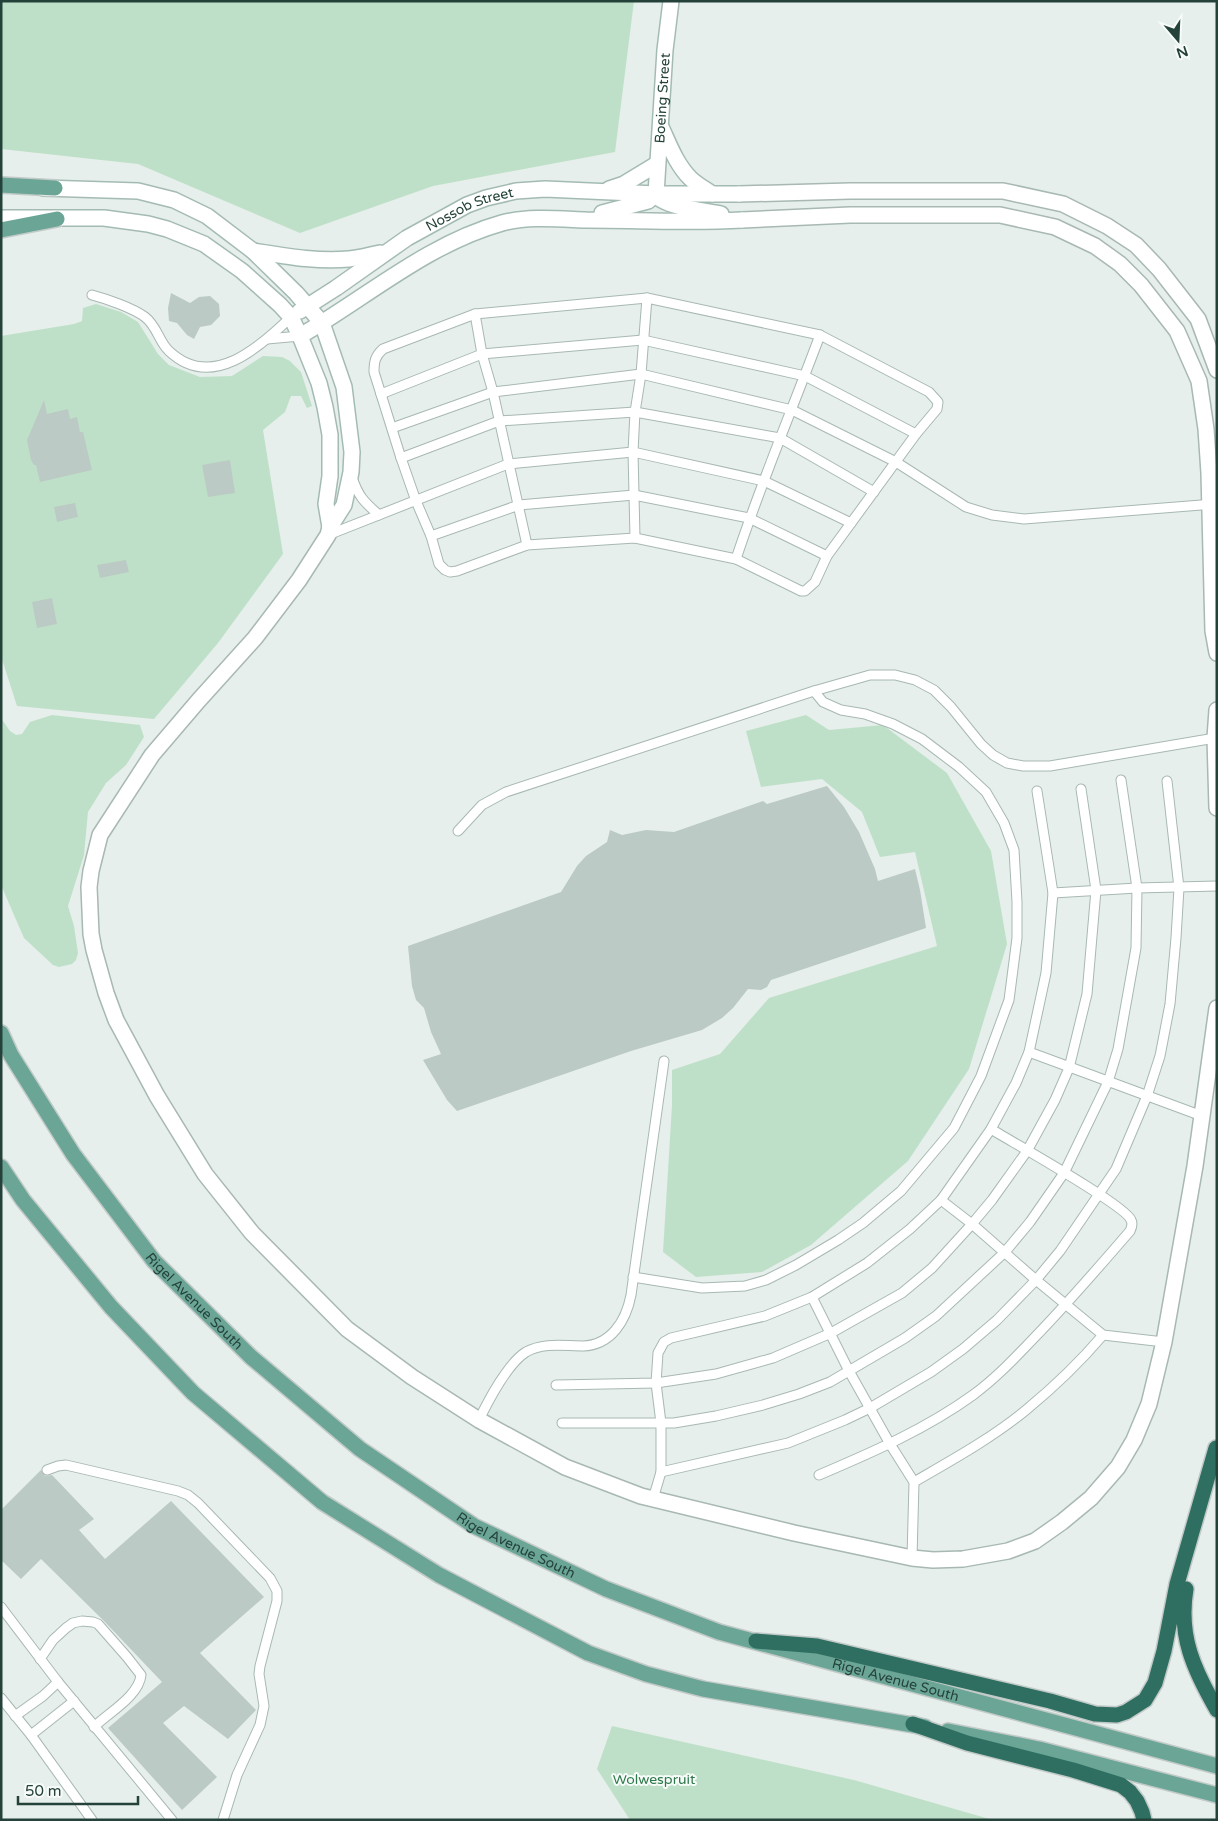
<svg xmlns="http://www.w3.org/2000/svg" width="1218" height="1821" font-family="'Varela Round',sans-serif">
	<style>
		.green { fill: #bfe0c8 }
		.building { fill: #bbcac4 }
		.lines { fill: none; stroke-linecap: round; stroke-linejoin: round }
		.lane-casing { stroke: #a8b8b2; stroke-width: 11 }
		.street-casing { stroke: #a8b8b2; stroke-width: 18 }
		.secondary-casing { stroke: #a4bbb3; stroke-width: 18 }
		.primary-casing { stroke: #c2cac8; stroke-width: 18 }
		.highway-casing { stroke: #c2cac8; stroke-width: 18 }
		.lane { stroke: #fff; stroke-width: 9 }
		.street { stroke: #fff; stroke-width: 15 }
		.secondary { stroke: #fff; stroke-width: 15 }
		.primary { stroke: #6aa596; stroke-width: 15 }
		.highway { stroke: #2f6f62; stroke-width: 15 }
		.labels { text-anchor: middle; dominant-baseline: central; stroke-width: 4; stroke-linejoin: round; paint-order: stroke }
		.street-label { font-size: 14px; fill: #24423a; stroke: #f7fbf9 }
		.park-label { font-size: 14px; fill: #2d7a4b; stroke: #f7fbf9 }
	</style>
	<rect width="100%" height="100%" fill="#e6efeb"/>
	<g class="green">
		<polygon points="1,1 634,1 615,152 433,186 300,233 138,164 1,149"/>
		<polygon points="96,304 121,312 138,322 158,354 169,365 200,377 232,376 263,356 282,357 290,361 301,372 312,406 307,408 301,396 291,396 285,412 263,430 283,554 218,643 154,719 17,706 1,656 1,336 74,324 82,321 83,308"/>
		<polygon points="52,715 140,725 144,737 126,765 106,783 88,812 84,855 68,906 74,926 78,953 76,960 72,964 59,967 53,965 24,938 1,885 1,718 10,731 16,735 22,734 30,722"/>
		<polygon points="806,715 829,730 883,725 947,773 991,851 1007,944 969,1069 908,1161 811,1245 762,1272 696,1277 663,1252 672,1105 672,1070 720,1054 769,998 937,946 915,852 880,857 862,812 822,779 761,787 746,731"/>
		<polygon points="612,1726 854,1780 993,1820 630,1820 597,1769"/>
	</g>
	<g class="building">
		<polygon points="171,293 190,303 199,297 210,296 219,304 220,316 211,325 200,327 194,339 187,335 177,323 169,321 168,308"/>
		<polygon points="44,400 47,414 68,409 70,419 77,417 80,432 83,432 92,470 40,482 36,465 34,465 31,460 27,440"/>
		<polygon points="230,460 235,493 208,497 202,465"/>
		<polygon points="75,503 78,517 57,522 54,507"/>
		<polygon points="126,560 129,572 100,578 97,565"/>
		<polygon points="52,598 57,624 37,628 32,602"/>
		<polygon points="827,786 844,807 859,832 875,869 878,881 915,869 920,890 926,928 771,980 767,987 761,990 748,989 733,1008 722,1018 702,1030 631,1051 457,1111 447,1100 423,1060 441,1054 431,1032 424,1008 416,1000 412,986 408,946 561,892 577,866 586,856 607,842 610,830 622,835 646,830 674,832 763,801 767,804"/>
		<polygon points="41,1470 45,1476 52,1475 94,1519 79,1530 105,1559 171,1501 264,1597 200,1653 256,1710 228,1739 184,1706 163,1723 217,1777 182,1810 108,1728 162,1682 103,1620 41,1559 21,1579 1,1560 1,1510"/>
	</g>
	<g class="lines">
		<g class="lane-casing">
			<g id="lane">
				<path d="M 92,295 C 107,299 133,308 145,317 C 157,326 159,342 169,351 C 211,391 259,348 291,317"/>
				<path d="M 647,298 L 820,335 L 929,392 L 938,402 L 937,409 L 916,434 L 827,556 L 815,582 L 805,591 L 801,591 L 736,559 L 635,538 L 527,545 L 457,571 L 450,572 L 445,570 L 439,564 L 431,536 L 416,501 L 401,458 L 374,372 C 374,362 375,356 383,349 L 475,314 Z"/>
				<polyline points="475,314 482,354 493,392 527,545"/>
				<polyline points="267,339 300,336"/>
				<polyline points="381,394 482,354 643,340 805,376 916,434"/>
				<polyline points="392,428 493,392 641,374 792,410 896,462 966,507 992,515 1024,519 1214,504"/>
				<polyline points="401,458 499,421 635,412 780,438 874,492"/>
				<path d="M 352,477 C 358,496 364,502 379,515"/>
				<polyline points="328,535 508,464 633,452 764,481 851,523"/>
				<polyline points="431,536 519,505 634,495 749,518 827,556"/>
				<polyline points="635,538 633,452 635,412 641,374 647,298"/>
				<path d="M 736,559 C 761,483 792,410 820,335"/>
				<polyline points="458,831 482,805 506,792 814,691 870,675 895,675 915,680 934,690 951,707 981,744 993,755 1007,763 1023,766 1050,766 1215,738"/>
				<polyline points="1053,893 1137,888 1217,886"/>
				<polyline points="1029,1052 1202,1116"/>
				<polyline points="941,1200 972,1224 1036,1280 1103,1335 1164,1342"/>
				<polyline points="633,1277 702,1288 745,1286 766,1280 796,1265 838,1240 863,1223 901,1191 954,1128 981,1076 1009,1000 1017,938 1017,902 1014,850 1004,823 986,792 959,767 922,739 893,724 865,714 841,710 823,702 814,691"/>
				<polyline points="812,1297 849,1371 890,1444 914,1482 912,1558"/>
				<polyline points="556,1385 656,1383 716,1374 773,1358 831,1333 902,1293 932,1268 972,1224 992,1200 1027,1151 1055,1100 1069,1068 1087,994 1096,890 1081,789"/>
				<path d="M 479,1420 C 488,1401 508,1363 526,1352 C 544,1342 564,1346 583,1346 C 611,1345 626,1321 631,1295 L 664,1061"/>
				<polyline points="562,1423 674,1423 716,1416 763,1405 799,1394 830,1382 905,1338 936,1316 1005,1252 1030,1222 1064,1173 1108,1082 1118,1049 1136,948 1137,888 1121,780"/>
				<polyline points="47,1470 58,1466 66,1465 178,1491 188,1495 198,1503 270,1578 277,1591 277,1601 260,1666 259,1674 264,1706 260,1725 237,1775 223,1820"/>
				<polyline points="661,1472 788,1443 845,1420 870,1408 931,1372 963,1349 997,1320 1036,1280 1060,1251 1116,1169 1147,1096 1160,1056 1170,1004 1176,938 1179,888 1167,781"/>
				<path d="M 819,1475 C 873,1452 926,1429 973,1395 C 996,1378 1015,1358 1034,1338 C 1068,1303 1099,1267 1130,1231 C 1132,1227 1133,1224 1131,1220 C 1125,1205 1012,1142 991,1129"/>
				<path d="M 914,1482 C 952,1460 992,1438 1026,1410 C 1054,1387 1080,1362 1103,1335"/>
				<polyline points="653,1499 661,1472 661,1423 656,1383 658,1353 664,1342 671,1338 765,1316 812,1297 867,1263 910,1229 941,1200 991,1129 1016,1083 1029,1052 1046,973 1053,893 1037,791"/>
				<polyline points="1,1607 58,1682 172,1820"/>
				<path d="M 40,1659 L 53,1640 L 66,1628 L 73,1623 L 82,1621 L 93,1622 L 98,1624 L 127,1657 L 141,1675 C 139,1696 108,1713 94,1727"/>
				<polyline points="1,1698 31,1735 92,1820"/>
				<polyline points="15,1716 43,1696 58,1682"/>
				<polyline points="31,1735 74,1701"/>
			</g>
		</g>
		<g class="street-casing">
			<g id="street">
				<polyline points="739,194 850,191 1003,191 1063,204 1107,226 1136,245 1159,269 1198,319 1217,370"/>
				<polyline points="742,220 850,215 1000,215 1055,227 1095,246 1120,264 1141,285 1177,331 1199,381 1206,429 1209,473 1213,631 1217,653"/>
				<polyline points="330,527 328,535 299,580 255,638 199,700 152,755 100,835 91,871 89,887 91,934 94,950 106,993 116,1020 157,1096 205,1174 252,1233 347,1329 412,1377 479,1420 565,1467 641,1496 794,1533 912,1558 933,1560 963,1559 1008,1551 1035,1541 1062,1522 1091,1498 1118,1467 1134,1440 1149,1404 1164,1342 1195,1166 1217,1008"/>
				<polyline points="1217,710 1215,738 1217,808"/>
			</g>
		</g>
		<g class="secondary-casing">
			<g id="secondary">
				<path d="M 661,127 C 669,144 676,164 690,178 C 696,184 705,189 712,194"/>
				<polyline points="43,188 138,191 174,200 207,216 253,251 296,293 322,323 344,387 352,452 351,472 344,505 330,527"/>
				<polyline points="609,189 624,184 657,164"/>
				<path id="s1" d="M 656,194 L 665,50 L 671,1"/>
				<path d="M 656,195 C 663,207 707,211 721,214"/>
				<polyline points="602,213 648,201 656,194"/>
				<polyline points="1,218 104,218 148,224 167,229 204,244 242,271 280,305 291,317 300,336 319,383 325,407 330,435 330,476 326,504 330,527"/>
				<path d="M 253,251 C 285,256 317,262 349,259 C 360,258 370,255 380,253"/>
				<path id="s2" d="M 300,311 L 336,288 L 407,238 L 467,205 L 486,198 L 516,191 L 545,189 L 656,194 L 739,194"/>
				<path d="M 300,336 C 366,298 427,244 502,223 C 528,216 559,219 586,220 C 638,220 690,223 742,220"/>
			</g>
		</g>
		<g class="primary-casing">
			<g id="primary">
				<polyline points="1,185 55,188"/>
				<polyline points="1,230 57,219"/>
				<path id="s3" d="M 1,1033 L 11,1055 L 73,1154 L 154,1261 L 251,1357 L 360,1449 L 474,1526 L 606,1589 L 719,1632 L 1217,1766"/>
				<polyline points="1,1167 23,1200 111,1307 193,1393 322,1502 439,1575 588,1653 646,1674 703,1689 925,1727"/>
				<polyline points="948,1731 1039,1749 1217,1795"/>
			</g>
		</g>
		<g class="highway-casing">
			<g id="highway">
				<path d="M 1186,1589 C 1178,1636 1194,1670 1217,1710"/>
				<polyline points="756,1641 817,1646 1050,1701 1095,1714 1117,1715 1126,1712 1145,1700 1155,1683 1164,1651 1177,1584 1216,1448"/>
				<polyline points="913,1724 967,1743 1073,1770 1121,1785 1130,1792 1137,1801 1142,1812 1144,1820"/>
			</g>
		</g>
		<use href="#lane" class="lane"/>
		<use href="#street" class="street"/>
		<use href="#secondary" class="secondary"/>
		<use href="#primary" class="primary"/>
		<use href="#highway" class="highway"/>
	</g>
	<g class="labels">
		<g class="street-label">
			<text stroke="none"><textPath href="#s1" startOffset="96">Boeing Street</textPath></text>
			<text stroke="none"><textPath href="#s2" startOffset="199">Nossob Street</textPath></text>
			<text stroke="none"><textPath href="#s3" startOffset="332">Rigel Avenue South</textPath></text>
			<text stroke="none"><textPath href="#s3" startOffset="738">Rigel Avenue South</textPath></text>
			<text stroke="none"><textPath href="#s3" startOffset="1142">Rigel Avenue South</textPath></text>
		</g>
		<g class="park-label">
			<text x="654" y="1779">Wolwespruit</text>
		</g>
	</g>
	<rect width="1218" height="1821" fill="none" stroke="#24423a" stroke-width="5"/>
	<g transform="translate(1178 40) rotate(161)" stroke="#f7fbf9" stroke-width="4" paint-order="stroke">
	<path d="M0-4L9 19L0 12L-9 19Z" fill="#24423a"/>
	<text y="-8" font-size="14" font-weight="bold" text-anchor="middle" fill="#24423a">N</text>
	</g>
	<path d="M18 1796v8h120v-8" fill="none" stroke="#24423a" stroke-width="2.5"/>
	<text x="25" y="1796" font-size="15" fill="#24423a" stroke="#f7fbf9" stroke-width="4" paint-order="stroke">50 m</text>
</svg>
